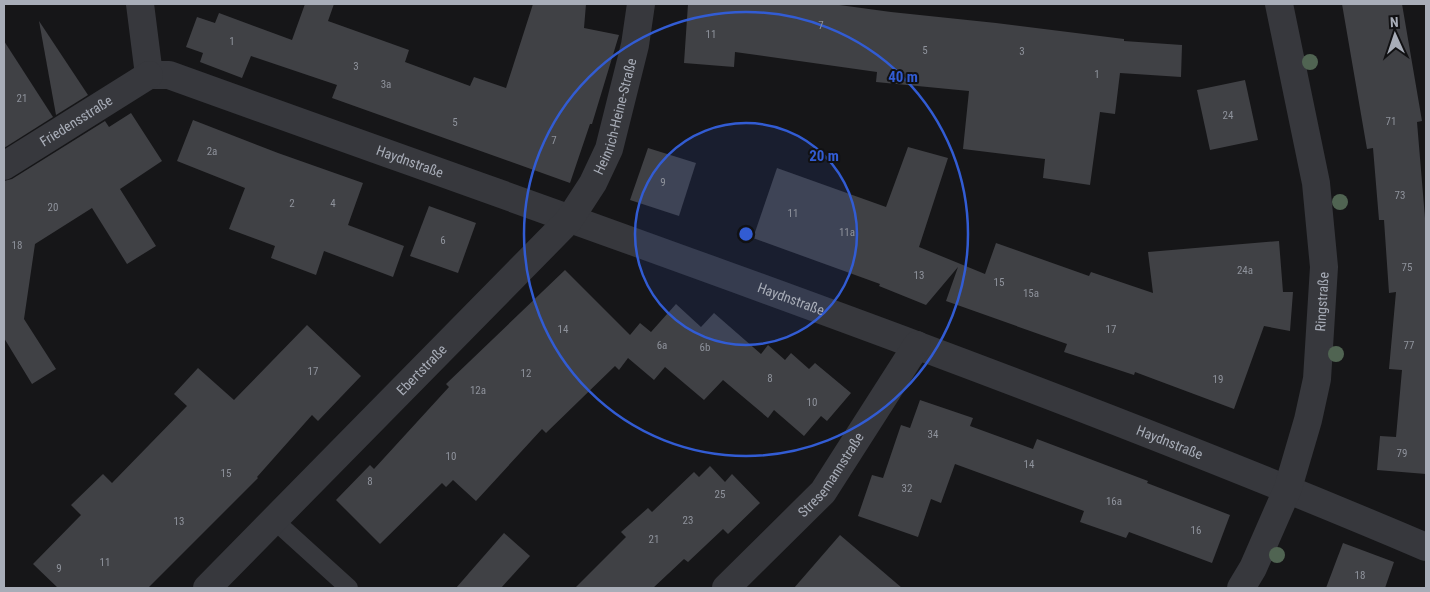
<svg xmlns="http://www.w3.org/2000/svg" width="1430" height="592" font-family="'Roboto Condensed',sans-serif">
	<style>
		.building { fill: #404145 }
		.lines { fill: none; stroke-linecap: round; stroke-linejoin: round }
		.lane { stroke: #37383d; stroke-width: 18 }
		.street { stroke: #37383d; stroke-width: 28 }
		.tree { fill: #506452 }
		.ring { fill: none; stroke: #325cd3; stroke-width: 2.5 }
		.labels { text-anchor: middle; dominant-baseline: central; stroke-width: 4; stroke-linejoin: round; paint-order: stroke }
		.number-label { font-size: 11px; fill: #8e929b }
		.street-label { font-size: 14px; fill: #a8adb8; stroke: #111113 }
		.centre { fill: #325cd3; stroke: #111113; stroke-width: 2.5 }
		.ring-label { font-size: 15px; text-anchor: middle; font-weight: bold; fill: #325cd3; stroke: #111113; stroke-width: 4; stroke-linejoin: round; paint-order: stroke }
	</style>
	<rect width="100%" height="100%" fill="#161618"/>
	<g class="building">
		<polygon points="305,4 334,4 328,21 409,50 405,62 470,86 474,77 506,88 533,4 586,4 584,28 619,35 592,124 590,124 570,183 332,98 337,85 251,56 242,78 200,62 203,53 186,47 197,17 215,23 219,13 292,40"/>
		<polygon points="688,4 832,4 891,12 996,23 1124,39 1124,41 1182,45 1181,77 1120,73 1115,114 1100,112 1090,185 1043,178 1045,159 963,149 969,91 876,82 877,72 735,52 734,67 684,63"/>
		<polygon points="1342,4 1402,4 1422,121 1417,122 1426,230 1426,474 1377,470 1380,436 1396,437 1402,370 1389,369 1396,292 1389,293 1384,220 1379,220 1373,148 1367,149"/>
		<polygon points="39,21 88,95 56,115"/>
		<polygon points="4,41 53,117 4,148"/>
		<polygon points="1245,80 1258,140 1210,150 1197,90"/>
		<polygon points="131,113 162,161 120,189 156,246 127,264 92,208 35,244 24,319 56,369 32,384 4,338 4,181 12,179 105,121 109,127"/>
		<polygon points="193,120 278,153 363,183 348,225 404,246 393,277 324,251 316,275 271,258 275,246 229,229 245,188 177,161"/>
		<polygon points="908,147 948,158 919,247 985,274 996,243 1089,276 1091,272 1153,293 1148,252 1279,241 1283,292 1293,292 1290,331 1264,326 1234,409 1135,372 1134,375 1064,352 1067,344 946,301 958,267 926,305 879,286 880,284 753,238 777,168 886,207"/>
		<polygon points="648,148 696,163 679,216 630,200"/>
		<polygon points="429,206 476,223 458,273 410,256"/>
		<polygon points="565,270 630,335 640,323 651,332 676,304 701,327 714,313 761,354 768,345 785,360 791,353 809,369 815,363 851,393 827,421 821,416 804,436 774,410 768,418 723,380 704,400 665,367 654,380 628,358 619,370 615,366 546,433 542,429 476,501 453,480 446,487 442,483 380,544 336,500 370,465 374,469 449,387 446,384"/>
		<polygon points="307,325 361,376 318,421 312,415 257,477 258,478 148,588 58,588 33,564 81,515 71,505 103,474 112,483 187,406 174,394 198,368 234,400"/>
		<polygon points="920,400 973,418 970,426 1033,449 1037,439 1148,481 1147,483 1230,515 1212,563 1129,532 1126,538 1080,522 1084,511 955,464 941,503 931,499 918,537 858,516 872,475 883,478 901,425 910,428"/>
		<polygon points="710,466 725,482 732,474 760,503 728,534 723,529 688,562 684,559 653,588 575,588 626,537 621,532 648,508 652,512 694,472 699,477"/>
		<polygon points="504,533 530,556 501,588 456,588"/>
		<polygon points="840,535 902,588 794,588"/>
		<polygon points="1343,543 1394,562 1385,588 1326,588"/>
	</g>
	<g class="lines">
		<polyline class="lane" points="274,520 349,588"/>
		<g class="street">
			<polyline points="140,4 149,75"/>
			<path id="s1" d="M 149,75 L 169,75 C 590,227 1014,372 1426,547"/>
			<path id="s2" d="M 4,166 L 149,75"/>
			<path id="s3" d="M 207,588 L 569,220 L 593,183 L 609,149 L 635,45 L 641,4"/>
			<path id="s4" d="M 726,588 L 823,492 L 917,345"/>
			<path id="s5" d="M 1241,588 L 1253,568 L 1288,488 L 1308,420 L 1317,379 L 1324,267 L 1316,183 L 1279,4"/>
		</g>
	</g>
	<g class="tree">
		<circle cx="1310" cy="62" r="8"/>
		<circle cx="1340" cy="202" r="8"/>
		<circle cx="1336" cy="354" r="8"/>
		<circle cx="1277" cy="555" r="8"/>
	</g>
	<circle cx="746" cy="234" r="111" fill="#325cd3" fill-opacity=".12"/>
	<g class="ring">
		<circle cx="746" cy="234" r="111"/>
		<circle cx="746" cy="234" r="222"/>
	</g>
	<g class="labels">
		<g class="number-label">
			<text x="821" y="25">7</text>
			<text x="711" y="34">11</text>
			<text x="232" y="41">1</text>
			<text x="925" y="50">5</text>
			<text x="1022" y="51">3</text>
			<text x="356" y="66">3</text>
			<text x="1097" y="74">1</text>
			<text x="386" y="84">3a</text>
			<text x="22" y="98">21</text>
			<text x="1228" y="115">24</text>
			<text x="1391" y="121">71</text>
			<text x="455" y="122">5</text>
			<text x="554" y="140">7</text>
			<text x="212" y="151">2a</text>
			<text x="663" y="182">9</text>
			<text x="1400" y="195">73</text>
			<text x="292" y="203">2</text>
			<text x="333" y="203">4</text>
			<text x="53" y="207">20</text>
			<text x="793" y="213">11</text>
			<text x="847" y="232">11a</text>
			<text x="443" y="240">6</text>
			<text x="17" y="245">18</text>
			<text x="1407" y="267">75</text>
			<text x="1245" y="270">24a</text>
			<text x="919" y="275">13</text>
			<text x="999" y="282">15</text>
			<text x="1031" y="293">15a</text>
			<text x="563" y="329">14</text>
			<text x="1111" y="329">17</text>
			<text x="662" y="345">6a</text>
			<text x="1409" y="345">77</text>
			<text x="705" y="347">6b</text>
			<text x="313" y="371">17</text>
			<text x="526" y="373">12</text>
			<text x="770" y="378">8</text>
			<text x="1218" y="379">19</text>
			<text x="478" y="390">12a</text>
			<text x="812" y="402">10</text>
			<text x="933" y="434">34</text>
			<text x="1402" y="453">79</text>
			<text x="451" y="456">10</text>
			<text x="1029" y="464">14</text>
			<text x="226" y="473">15</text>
			<text x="370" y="481">8</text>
			<text x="907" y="488">32</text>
			<text x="720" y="494">25</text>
			<text x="1114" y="501">16a</text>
			<text x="688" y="520">23</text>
			<text x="179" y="521">13</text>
			<text x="1196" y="530">16</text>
			<text x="654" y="539">21</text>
			<text x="105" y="562">11</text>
			<text x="59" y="568">9</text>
			<text x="1360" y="575">18</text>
		</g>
		<g class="street-label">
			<text stroke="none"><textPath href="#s3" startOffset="631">Heinrich-Heine-Straße</textPath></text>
			<text stroke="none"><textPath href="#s2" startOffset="85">Friedensstraße</textPath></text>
			<text stroke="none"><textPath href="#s1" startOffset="276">Haydnstraße</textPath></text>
			<text stroke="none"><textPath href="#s1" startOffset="681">Haydnstraße</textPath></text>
			<text stroke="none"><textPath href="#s5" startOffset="301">Ringstraße</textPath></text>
			<text stroke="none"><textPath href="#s3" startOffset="306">Ebertstraße</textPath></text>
			<text stroke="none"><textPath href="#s1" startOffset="1086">Haydnstraße</textPath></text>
			<text stroke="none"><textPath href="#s4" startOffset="155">Stresemannstraße</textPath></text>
		</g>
	</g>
	<circle cx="746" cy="234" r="8" class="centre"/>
	<g class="ring-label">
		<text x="903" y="82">40 m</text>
		<text x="824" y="161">20 m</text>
	</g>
	<rect width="1430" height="592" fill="none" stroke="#a8adb8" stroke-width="10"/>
	<g transform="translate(1395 35) rotate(357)" stroke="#111113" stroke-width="4" paint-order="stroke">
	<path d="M0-4L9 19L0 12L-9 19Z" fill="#a8adb8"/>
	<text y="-8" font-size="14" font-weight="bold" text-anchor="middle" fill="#a8adb8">N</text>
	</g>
</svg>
